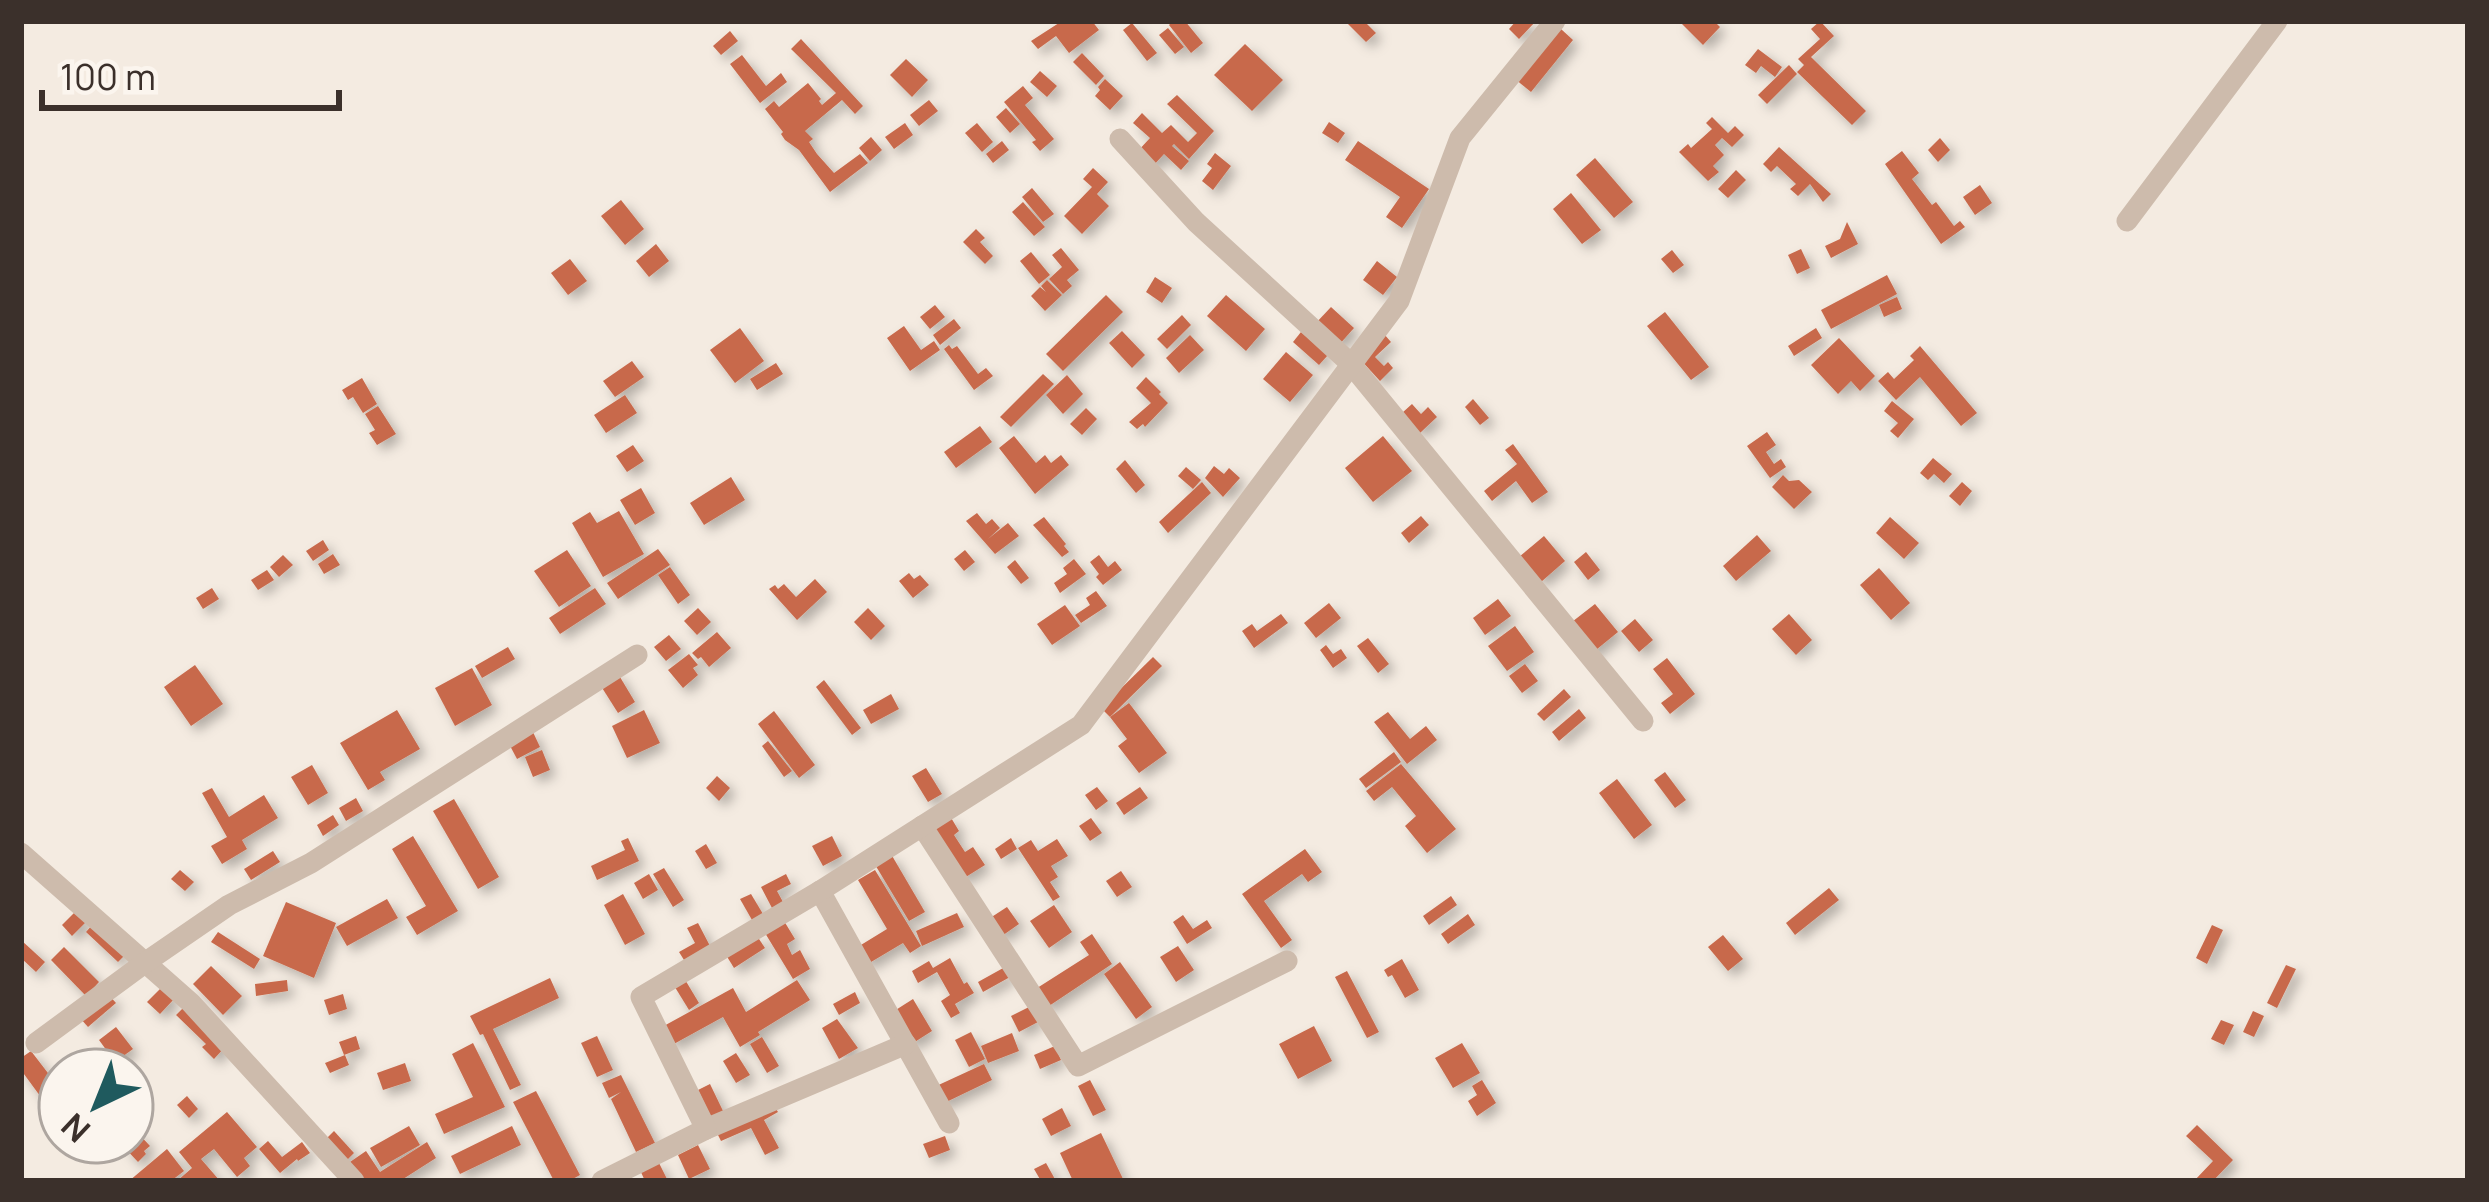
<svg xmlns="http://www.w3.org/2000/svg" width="2489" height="1202" font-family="Manrope,sans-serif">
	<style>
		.building { fill: #c8694b; filter: url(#shadow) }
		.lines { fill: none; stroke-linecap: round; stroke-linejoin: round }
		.minor { stroke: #cdbbac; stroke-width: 21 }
	</style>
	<defs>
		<filter id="shadow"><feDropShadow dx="6" dy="6" stdDeviation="6" flood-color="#0004"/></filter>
	</defs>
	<rect width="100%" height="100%" fill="#f4ebe1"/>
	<g class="building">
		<polygon points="1062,21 1092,21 1099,30 1069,53 1056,36 1038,49 1031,41"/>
		<polygon points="1173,21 1185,21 1203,43 1191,53 1169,25"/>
		<polygon points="1345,21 1364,21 1376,33 1366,42"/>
		<polygon points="1516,21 1536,21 1519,39 1509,29"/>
		<polygon points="1679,21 1714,21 1720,27 1703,45"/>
		<polygon points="1820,21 1834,36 1811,57 1866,111 1852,125 1797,72 1804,65 1798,59 1820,39 1811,29"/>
		<polygon points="1132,23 1157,53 1147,61 1123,30"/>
		<polygon points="1168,28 1184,47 1175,54 1159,35"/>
		<polygon points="1561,29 1573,40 1531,92 1515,79"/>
		<polygon points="730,31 738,41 721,55 713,46"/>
		<polygon points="801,39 863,106 855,114 842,100 805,131 813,139 809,142 817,154 834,173 860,154 868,163 830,192 799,150 785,140 781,134 783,132 765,109 774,101 779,107 808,83 821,99 819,101 822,105 836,93 791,49"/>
		<polygon points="1245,44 1283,80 1252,111 1214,75"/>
		<polygon points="1758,49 1782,67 1775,77 1761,66 1756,73 1745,65"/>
		<polygon points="1082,53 1104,76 1096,85 1073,62"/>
		<polygon points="742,55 766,86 781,73 787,82 760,103 730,64"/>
		<polygon points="906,59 928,80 912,97 890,75"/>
		<polygon points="1789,65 1797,74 1767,104 1758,95"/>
		<polygon points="1040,71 1057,86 1047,97 1030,82"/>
		<polygon points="1105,79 1123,96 1110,110 1095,96 1100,90 1098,87"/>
		<polygon points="1023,86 1033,98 1025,105 1054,139 1040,151 1032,142 1036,140 1004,102"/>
		<polygon points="1177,95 1214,131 1189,159 1174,144 1172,146 1189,161 1181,170 1164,154 1152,167 1136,153 1150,138 1133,123 1142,113 1162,133 1171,125 1188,142 1197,133 1167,104"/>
		<polygon points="929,100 938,111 919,126 910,115"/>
		<polygon points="1006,108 1020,124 1010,133 996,117"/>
		<polygon points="1712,117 1728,133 1735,126 1744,135 1732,147 1722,138 1715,145 1724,155 1713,166 1719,172 1708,181 1679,152 1688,144 1691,148 1712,129 1706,123"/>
		<polygon points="1329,122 1345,133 1338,143 1322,133"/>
		<polygon points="905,123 913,135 894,149 885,137"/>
		<polygon points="977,123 993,142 982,152 965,133"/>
		<polygon points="871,137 882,150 870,161 859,148"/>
		<polygon points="1940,138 1950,150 1938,162 1928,150"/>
		<polygon points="1002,141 1009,150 993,163 986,154"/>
		<polygon points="1358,141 1429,189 1402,228 1386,217 1400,197 1345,160"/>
		<polygon points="1779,147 1831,194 1823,202 1810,184 1798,196 1790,189 1796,184 1777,166 1771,172 1763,164"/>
		<polygon points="1902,151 1919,173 1912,179 1932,205 1936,202 1954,226 1960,221 1965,227 1941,244 1885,164"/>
		<polygon points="1215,153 1231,166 1213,190 1202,181 1212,168 1207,164"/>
		<polygon points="1595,158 1633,202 1614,218 1576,175"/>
		<polygon points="1093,168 1108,182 1097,194 1109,206 1082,234 1064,216 1092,187 1083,179"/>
		<polygon points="1736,170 1746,180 1728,198 1718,189"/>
		<polygon points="1980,185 1992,203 1975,215 1963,197"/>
		<polygon points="1032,188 1054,214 1043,222 1022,197"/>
		<polygon points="1571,193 1601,230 1582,244 1553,209"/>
		<polygon points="621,200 644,229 625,245 601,216"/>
		<polygon points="1023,202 1045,227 1034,236 1012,212"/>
		<polygon points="1847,222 1858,244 1831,258 1825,246 1840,239"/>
		<polygon points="976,229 985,238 980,242 993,256 985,264 963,242"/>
		<polygon points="656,244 669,261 649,277 636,261"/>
		<polygon points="1061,248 1079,270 1067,280 1072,286 1063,294 1049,279 1062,267 1052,255"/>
		<polygon points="1801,249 1810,268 1797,274 1788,255"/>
		<polygon points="1672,250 1684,265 1673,273 1661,259"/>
		<polygon points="1031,252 1050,275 1039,284 1020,261"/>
		<polygon points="570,259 587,281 568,295 551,273"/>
		<polygon points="1377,261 1397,277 1383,295 1363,280"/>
		<polygon points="1887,275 1897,294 1831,329 1821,310"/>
		<polygon points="1155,277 1172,288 1162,303 1146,292"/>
		<polygon points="1047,280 1062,295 1045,311 1031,296 1040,287 1046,292 1041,286"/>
		<polygon points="1106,295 1123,312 1063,371 1046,354"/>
		<polygon points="1226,295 1265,329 1246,351 1207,316"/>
		<polygon points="1897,297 1902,309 1884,317 1879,305"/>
		<polygon points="935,305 945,317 930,329 920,317"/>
		<polygon points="1331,307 1354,328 1338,346 1315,324"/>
		<polygon points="1665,312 1709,367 1691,380 1647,326"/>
		<polygon points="1182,315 1191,325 1167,349 1157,339"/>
		<polygon points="954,319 961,328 940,345 933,335"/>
		<polygon points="904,326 921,350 934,341 940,350 910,371 887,338"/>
		<polygon points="740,328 764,361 735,383 710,350"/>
		<polygon points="1816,328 1822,338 1794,356 1788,346"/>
		<polygon points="1122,331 1145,355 1132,368 1109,343"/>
		<polygon points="1301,332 1328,355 1319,365 1293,342"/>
		<polygon points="1384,334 1391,342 1375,357 1384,366 1388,362 1393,368 1380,381 1359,358"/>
		<polygon points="1190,335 1204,350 1179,373 1166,358"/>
		<polygon points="1839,338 1875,376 1860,391 1851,381 1838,394 1811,365"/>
		<polygon points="949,345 952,349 957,346 978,374 986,368 993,376 974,390 944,349"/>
		<polygon points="1920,346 1977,413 1961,426 1920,377 1896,400 1878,381 1888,372 1894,379 1914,360 1910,356"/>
		<polygon points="1286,352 1313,375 1290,402 1263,379"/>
		<polygon points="632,361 644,377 615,397 603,381"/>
		<polygon points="776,363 783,374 757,390 750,379"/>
		<polygon points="1043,374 1054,384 1011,427 1000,417"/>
		<polygon points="1067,375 1083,394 1063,414 1046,395"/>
		<polygon points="1146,377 1161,392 1159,394 1168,403 1145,427 1143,424 1137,429 1129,422 1151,403 1136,388"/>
		<polygon points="362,378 377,404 363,413 353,397 348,400 342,390"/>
		<polygon points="625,395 637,413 606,433 594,415"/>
		<polygon points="1473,399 1489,418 1480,425 1465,407"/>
		<polygon points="1892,401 1914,419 1898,438 1890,431 1898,423 1884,411"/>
		<polygon points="1412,404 1421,414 1428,407 1437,417 1420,433 1402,413"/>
		<polygon points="378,406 396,434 377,445 369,433 375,430 365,414"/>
		<polygon points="1086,408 1097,419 1082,435 1070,424"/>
		<polygon points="980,426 992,442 956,468 944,452"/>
		<polygon points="1767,432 1776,445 1766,452 1774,464 1781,459 1786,467 1770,478 1747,446"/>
		<polygon points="1014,436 1036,463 1045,455 1051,463 1061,455 1069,465 1035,494 999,448"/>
		<polygon points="1383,436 1412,471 1373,502 1345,468"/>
		<polygon points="1513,444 1548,492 1532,503 1516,481 1492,501 1484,491 1517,464 1505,450"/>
		<polygon points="633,445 644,461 627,472 616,456"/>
		<polygon points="1933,458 1952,474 1944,483 1934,474 1928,480 1920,473"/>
		<polygon points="1125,460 1145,485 1136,493 1116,469"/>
		<polygon points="1214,466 1224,474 1229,468 1240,478 1223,497 1205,478"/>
		<polygon points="1186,467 1201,480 1193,489 1178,476"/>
		<polygon points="1783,475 1789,481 1799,480 1812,492 1794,509 1772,487"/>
		<polygon points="731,477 745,500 704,525 690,503"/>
		<polygon points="1202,482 1211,493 1168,533 1159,522"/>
		<polygon points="1962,482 1972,491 1960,506 1949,496"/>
		<polygon points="641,488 655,513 635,525 620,500"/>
		<polygon points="619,511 644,554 603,577 572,523 590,512 597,523"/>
		<polygon points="977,513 986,524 992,519 1000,528 988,539 1008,523 1019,536 995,554 966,521"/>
		<polygon points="1421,516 1429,525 1409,543 1401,533"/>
		<polygon points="1044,517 1066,544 1064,546 1069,552 1062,557 1033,525"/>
		<polygon points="1890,517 1919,543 1904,559 1876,533"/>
		<polygon points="1757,535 1771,551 1736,581 1723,566"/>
		<polygon points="1544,536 1565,561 1541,582 1519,557"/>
		<polygon points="323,540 329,550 313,561 306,551"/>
		<polygon points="658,549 670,565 618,599 607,583"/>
		<polygon points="567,550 591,586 559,607 534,571"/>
		<polygon points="965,550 975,562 964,571 954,559"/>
		<polygon points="1586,552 1600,570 1588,580 1574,562"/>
		<polygon points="333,554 340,565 324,574 318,564"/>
		<polygon points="283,555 293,565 279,577 270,567"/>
		<polygon points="1099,555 1108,567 1115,561 1122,570 1103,585 1096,577 1099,574 1090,562"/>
		<polygon points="1074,559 1086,574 1060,593 1054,583 1067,574 1063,568"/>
		<polygon points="1015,560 1029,578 1021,584 1007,567"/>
		<polygon points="670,567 690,595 678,604 658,575"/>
		<polygon points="1879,568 1910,603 1891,620 1860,585"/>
		<polygon points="267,570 274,580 258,590 251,580"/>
		<polygon points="909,573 914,579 920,575 929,585 913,598 899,581"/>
		<polygon points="815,579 827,592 797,620 769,589 775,585 778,589 784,584 796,597"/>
		<polygon points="212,588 219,599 203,609 196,598"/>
		<polygon points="595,588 606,604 560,634 549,618"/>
		<polygon points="1096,591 1107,606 1081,623 1075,615 1090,605 1086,598"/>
		<polygon points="1498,599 1511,616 1485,635 1473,618"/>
		<polygon points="1329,603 1341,618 1316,638 1304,623"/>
		<polygon points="1595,604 1618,632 1591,654 1568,625"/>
		<polygon points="1065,605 1080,626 1052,645 1037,624"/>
		<polygon points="698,608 711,622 697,635 684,621"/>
		<polygon points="868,608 885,626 871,640 854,622"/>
		<polygon points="1281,614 1288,623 1254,648 1242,631 1252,624 1257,631"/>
		<polygon points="1789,614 1812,640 1796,655 1772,629"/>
		<polygon points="1635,619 1653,640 1639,652 1621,631"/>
		<polygon points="1515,626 1534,652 1507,671 1488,646"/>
		<polygon points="717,632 731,648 709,667 701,657 698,659 692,653"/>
		<polygon points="669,635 681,649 666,661 654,647"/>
		<polygon points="1368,638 1389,664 1378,673 1357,646"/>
		<polygon points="1326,645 1333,654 1341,649 1347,658 1333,668 1320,650"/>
		<polygon points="508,647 515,659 482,678 475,666"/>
		<polygon points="689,654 698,665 693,668 698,675 683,688 668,670"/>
		<polygon points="1153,657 1162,666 1110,717 1101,708"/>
		<polygon points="1667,658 1695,694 1670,714 1661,703 1673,694 1653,669"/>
		<polygon points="1525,664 1538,681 1522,693 1509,676"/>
		<polygon points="195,665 223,704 191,726 164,687"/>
		<polygon points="472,668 492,705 455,726 435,688"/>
		<polygon points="617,672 635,702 618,713 599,683"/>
		<polygon points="824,680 861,728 852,735 816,687"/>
		<polygon points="1564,689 1571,697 1544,721 1537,714"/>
		<polygon points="891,694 899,709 871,724 863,710"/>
		<polygon points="1129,703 1167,753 1139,773 1118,746 1127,739 1110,717"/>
		<polygon points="1579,709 1586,718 1559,741 1552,732"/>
		<polygon points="397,710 420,749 380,772 385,780 368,790 340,743"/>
		<polygon points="644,710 660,743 627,758 612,726"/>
		<polygon points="774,711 815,765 799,778 758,724"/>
		<polygon points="1388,712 1410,739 1426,726 1437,740 1407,764 1374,722"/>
		<polygon points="532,730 540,747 517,759 508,742"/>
		<polygon points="768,741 792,771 784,777 762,746"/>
		<polygon points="542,750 550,770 533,777 525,757"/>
		<polygon points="1394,752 1401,762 1366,788 1359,779"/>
		<polygon points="1401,764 1456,829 1427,853 1405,826 1416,816 1392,787 1374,801 1366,791"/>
		<polygon points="312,765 328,793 308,805 291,777"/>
		<polygon points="926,768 942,794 928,802 912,776"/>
		<polygon points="1665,772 1686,800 1675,808 1654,780"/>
		<polygon points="717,776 730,788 719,801 706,788"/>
		<polygon points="1617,779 1652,825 1634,839 1599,793"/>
		<polygon points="1097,787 1108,801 1096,810 1085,795"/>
		<polygon points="1140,787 1148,798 1124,815 1116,803"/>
		<polygon points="212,788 229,817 264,795 278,818 242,840 247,849 222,864 211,846 227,837 202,793"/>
		<polygon points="356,798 363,811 346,821 339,808"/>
		<polygon points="454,799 499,877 478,889 433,811"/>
		<polygon points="333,815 339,825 323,836 317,825"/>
		<polygon points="950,816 959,831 954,835 965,852 973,847 985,865 961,880 928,830"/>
		<polygon points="1091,818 1102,833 1090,841 1079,826"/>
		<polygon points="413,836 458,911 417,935 406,917 426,906 392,849"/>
		<polygon points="832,836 842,856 823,866 812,846"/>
		<polygon points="628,838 639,861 597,880 591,866 625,850 621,841"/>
		<polygon points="1011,838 1017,849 1001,859 995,849"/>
		<polygon points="1057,839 1068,856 1051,866 1058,877 1050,882 1060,897 1053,901 1018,848 1031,840 1038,851"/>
		<polygon points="706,844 717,863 706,869 695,851"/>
		<polygon points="1305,849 1322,872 1308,882 1302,874 1264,901 1292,940 1281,948 1242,894"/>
		<polygon points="273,851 280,862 251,880 244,869"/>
		<polygon points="891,854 925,912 909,921 874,863"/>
		<polygon points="664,868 684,900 673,907 653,874"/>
		<polygon points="180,870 194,882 185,891 171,879"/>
		<polygon points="875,870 921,946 910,953 903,943 866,965 856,948 887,929 858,880"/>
		<polygon points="1121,871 1132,887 1117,897 1106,881"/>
		<polygon points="649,874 658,890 643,899 634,883"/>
		<polygon points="786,874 791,884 777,891 783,902 772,908 761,887"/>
		<polygon points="1829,888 1839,900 1795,935 1786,923"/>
		<polygon points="623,894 645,934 625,945 604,905"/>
		<polygon points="751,894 763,914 752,920 740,899"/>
		<polygon points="1451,896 1457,905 1429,925 1423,916"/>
		<polygon points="387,899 398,918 347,946 336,927"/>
		<polygon points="286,902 336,923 314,978 263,956"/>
		<polygon points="1054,905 1072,932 1049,948 1030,921"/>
		<polygon points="1007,907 1019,924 999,938 987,920"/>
		<polygon points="77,910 88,920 72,936 62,925"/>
		<polygon points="957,913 964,927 922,946 916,931"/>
		<polygon points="1468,914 1475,925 1448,944 1441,934"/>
		<polygon points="1183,915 1193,929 1207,920 1212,928 1187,944 1173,922"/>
		<polygon points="784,921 795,939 787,944 792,955 800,950 810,969 793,979 765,933"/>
		<polygon points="698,923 710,946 684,960 679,952 695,943 687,928"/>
		<polygon points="93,924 126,954 118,962 86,932"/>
		<polygon points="2212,925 2223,930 2207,964 2196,958"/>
		<polygon points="218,932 260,959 254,969 211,942"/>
		<polygon points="1092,934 1112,964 1046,1008 1034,990 1089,955 1080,942"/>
		<polygon points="1723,935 1743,959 1728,971 1708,947"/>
		<polygon points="757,936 765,948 734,968 726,955"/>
		<polygon points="21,940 45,962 36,972 21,958"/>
		<polygon points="1178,946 1194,970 1176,982 1160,957"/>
		<polygon points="64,947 99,982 86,996 51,960"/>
		<polygon points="950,958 964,984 967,982 974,993 955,1004 960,1013 951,1018 941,1001 950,995 937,972 918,983 912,971 929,961 933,968"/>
		<polygon points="1402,959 1419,990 1405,998 1392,975 1388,977 1384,970"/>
		<polygon points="1120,962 1152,1007 1136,1019 1104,974"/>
		<polygon points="2286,965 2296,969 2277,1008 2267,1003"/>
		<polygon points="211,966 242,996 223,1015 193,984"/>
		<polygon points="1005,967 1010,977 983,992 978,982"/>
		<polygon points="1347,971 1379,1032 1367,1038 1335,977"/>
		<polygon points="550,978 559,998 493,1029 521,1085 510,1090 483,1034 480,1035 470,1016"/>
		<polygon points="684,978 699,1003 689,1010 673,984"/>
		<polygon points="287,980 288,991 256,996 255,984"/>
		<polygon points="797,980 810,1000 758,1032 760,1035 740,1047 723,1017 672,1045 662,1027 733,988 746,1012"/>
		<polygon points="163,986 175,998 160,1014 147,1002"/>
		<polygon points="855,992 860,1003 839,1015 833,1004"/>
		<polygon points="108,994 116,1003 88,1027 80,1018"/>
		<polygon points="343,994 347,1009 329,1015 324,1000"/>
		<polygon points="913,999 932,1031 910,1045 891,1013"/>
		<polygon points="185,1006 226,1046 214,1059 202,1047 206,1044 176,1015"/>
		<polygon points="1031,1006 1038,1022 1019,1032 1011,1016"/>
		<polygon points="2253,1011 2264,1016 2254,1037 2243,1032"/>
		<polygon points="837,1019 858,1048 839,1059 822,1028"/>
		<polygon points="2221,1020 2234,1025 2224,1045 2211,1039"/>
		<polygon points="1314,1026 1332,1061 1298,1079 1279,1044"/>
		<polygon points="116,1027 133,1049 115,1062 99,1040"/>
		<polygon points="971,1032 985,1059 969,1067 955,1040"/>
		<polygon points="1012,1033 1019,1051 988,1063 981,1046"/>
		<polygon points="356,1036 360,1049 344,1055 339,1042"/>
		<polygon points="597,1036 613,1070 597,1077 581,1043"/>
		<polygon points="762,1037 779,1066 767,1073 750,1044"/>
		<polygon points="473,1043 505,1107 444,1134 435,1114 473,1097 452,1054"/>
		<polygon points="1462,1043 1480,1073 1453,1088 1435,1058"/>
		<polygon points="1055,1046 1061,1060 1040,1069 1034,1055"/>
		<polygon points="31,1051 51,1077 60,1070 60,1111 54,1115 21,1070 21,1058"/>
		<polygon points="736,1053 750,1075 736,1083 723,1061"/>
		<polygon points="345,1055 349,1065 330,1073 325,1063"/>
		<polygon points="405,1063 411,1081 383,1090 377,1073"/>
		<polygon points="984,1064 992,1080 940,1105 932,1088"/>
		<polygon points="621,1075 655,1143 636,1152 611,1099 621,1092 609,1098 602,1083"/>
		<polygon points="1090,1080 1106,1110 1093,1116 1078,1086"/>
		<polygon points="1482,1080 1496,1103 1477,1116 1468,1101 1477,1095 1472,1086"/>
		<polygon points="710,1084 724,1113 712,1119 698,1090"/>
		<polygon points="536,1091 580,1175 569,1181 554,1181 513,1102"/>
		<polygon points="187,1096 198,1109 189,1118 177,1105"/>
		<polygon points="773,1104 778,1112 764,1120 779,1148 765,1155 751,1128 721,1141 717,1133"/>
		<polygon points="1062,1108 1071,1126 1051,1136 1042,1119"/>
		<polygon points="227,1112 257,1147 244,1158 250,1166 237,1177 214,1149 201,1159 220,1181 177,1181 192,1168 179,1152"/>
		<polygon points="2197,1125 2233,1160 2213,1181 2194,1181 2213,1161 2186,1136"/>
		<polygon points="409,1126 420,1145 381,1167 370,1148"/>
		<polygon points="512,1126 521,1145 460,1174 451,1156"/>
		<polygon points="334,1131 354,1153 343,1164 323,1142"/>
		<polygon points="137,1132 150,1146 144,1151 146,1154 138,1162 122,1145 132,1142 132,1136"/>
		<polygon points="1101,1133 1124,1181 1073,1181 1060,1153"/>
		<polygon points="945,1136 950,1150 929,1158 923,1144"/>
		<polygon points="268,1141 282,1157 302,1142 310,1153 298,1161 297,1159 280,1173 259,1149"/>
		<polygon points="427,1142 436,1158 400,1181 362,1181 350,1162 366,1151 380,1172"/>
		<polygon points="698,1145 710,1169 689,1179 678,1155"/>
		<polygon points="167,1149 184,1171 171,1181 129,1181"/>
		<polygon points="658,1161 668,1181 645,1181 640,1170"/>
		<polygon points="1046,1163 1056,1181 1041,1181 1034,1169"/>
	</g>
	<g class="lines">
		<g class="minor">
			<polyline points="1120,139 1196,222 1350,363 1643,721"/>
			<polyline points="2127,221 2277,21"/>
			<polyline points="922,826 1078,1066 1287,961"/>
			<polyline points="21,853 191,1003 354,1181"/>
			<polyline points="820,891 949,1123"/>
			<polyline points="36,1043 146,962 229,905 311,863 637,655"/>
			<polyline points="706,1129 906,1044"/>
			<polyline points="602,1181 706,1129 641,997 820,891 1081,725 1399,301 1460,138 1555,21"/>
		</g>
	</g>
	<rect width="2489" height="1202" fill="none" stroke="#3b302b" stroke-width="48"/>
	<g transform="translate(96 1106) rotate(223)"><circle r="57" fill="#fbf5ee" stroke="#aea6a0" stroke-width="3"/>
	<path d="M0-9L21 45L0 30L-21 45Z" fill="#1f5a5e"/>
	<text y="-18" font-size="33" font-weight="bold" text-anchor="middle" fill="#3b302b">N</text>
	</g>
	<path d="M42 90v18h297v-18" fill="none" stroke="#3b302b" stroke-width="6"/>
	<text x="60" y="90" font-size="36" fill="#3b302b" stroke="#fbf5ee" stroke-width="9" paint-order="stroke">100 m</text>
</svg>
